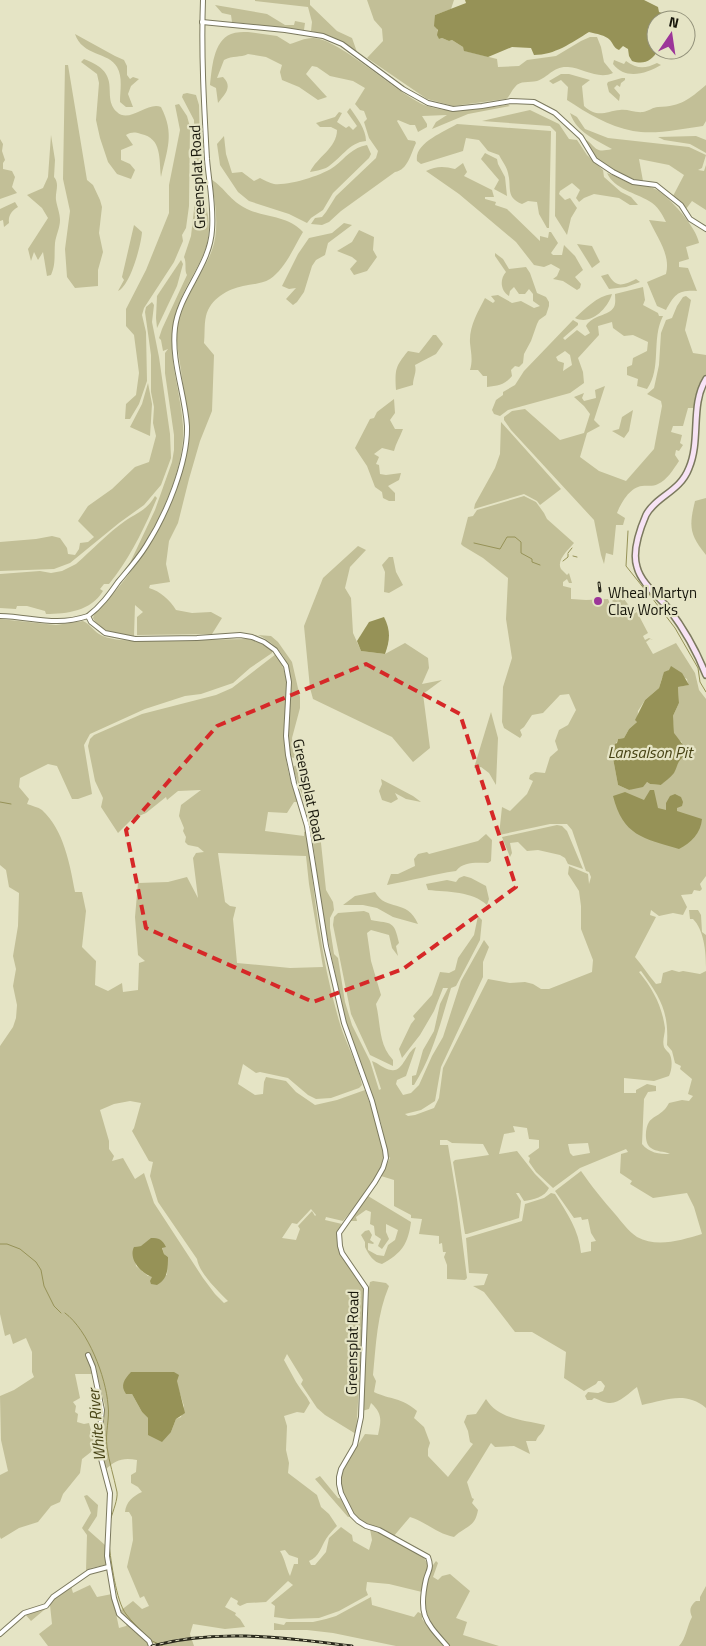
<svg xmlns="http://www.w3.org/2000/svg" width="706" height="1646" font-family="'Titillium Web',sans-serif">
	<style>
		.green { fill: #c2bf97; fill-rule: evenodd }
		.water { fill: #969257 }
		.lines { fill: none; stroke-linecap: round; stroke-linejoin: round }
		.stream { stroke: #969257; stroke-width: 1 }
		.minor-casing { stroke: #7b795e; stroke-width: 6 }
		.secondary-casing { stroke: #7b795e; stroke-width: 8 }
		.minor { stroke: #fff; stroke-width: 4 }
		.secondary { stroke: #f7e3f5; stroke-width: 5 }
		.rail-casing { stroke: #2b2a1d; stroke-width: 3 }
		.rail { stroke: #e5e4c5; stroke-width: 1; stroke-dasharray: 4; stroke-linecap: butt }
		.marked { fill: none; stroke: #d62828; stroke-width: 4; stroke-dasharray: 10 6; stroke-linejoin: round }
		.poi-dot { fill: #9c3599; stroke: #e5e4c5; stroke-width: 2 }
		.labels { text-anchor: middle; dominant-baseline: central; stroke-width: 4.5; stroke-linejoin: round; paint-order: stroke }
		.street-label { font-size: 15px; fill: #16150a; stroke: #e5e4c5 }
		.poi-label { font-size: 15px; fill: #16150a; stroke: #e5e4c5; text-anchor: start }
		.water-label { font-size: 16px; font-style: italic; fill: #464213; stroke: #e5e4c5 }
	</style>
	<rect width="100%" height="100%" fill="#e5e4c5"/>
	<g class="green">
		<polygon points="255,0 310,0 310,5 337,31 352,38 357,52 330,36 311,31 312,22 308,7 255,1"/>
		<path d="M 367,0 L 454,0 L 451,9 L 435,15 L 439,39 L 442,38 L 449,41 L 452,40 L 463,47 L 465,51 L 497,59 L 498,67 L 519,66 L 527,60 L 556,56 L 581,41 L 590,37 L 597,37 L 601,47 L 604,62 L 613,73 C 598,80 583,68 568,67 C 553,66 549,77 537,81 C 529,83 520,80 515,87 C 511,91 511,95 506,99 L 453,106 L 427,99 L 367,58 L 383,41 L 382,29 L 374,20 Z"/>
		<polygon points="215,5 267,14 285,25 294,25 295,21 305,23 304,30 232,22 231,15 222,13"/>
		<path d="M 248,32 L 277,36 L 290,44 C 297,42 305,38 312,38 C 337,36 399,96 427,106 C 453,115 482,108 508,105 L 510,106 L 468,114 L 432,129 L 436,122 L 447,115 L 422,116 L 427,124 L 427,127 L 418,132 L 415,125 L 410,125 L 398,120 L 397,121 L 408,140 L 415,141 L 416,143 C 411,153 408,170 395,172 L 341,211 L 329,222 L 322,225 L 311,224 L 315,218 L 322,217 L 326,212 L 336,196 L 376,158 L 378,151 L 369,138 L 364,122 L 367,119 L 364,111 L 360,110 L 355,104 L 365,88 L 353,81 L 330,76 L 317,67 L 312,66 L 306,74 L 327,97 L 318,100 L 299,87 L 282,80 L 280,72 L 282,65 L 266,57 L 248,54 C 240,58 233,55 224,60 L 217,78 L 223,77 C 233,87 225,94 218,103 L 216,88 L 210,85 C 212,69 213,41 231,34 C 236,32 243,32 248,32 Z"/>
		<path d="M 75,34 L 115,56 L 124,60 L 127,66 L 127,75 L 130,79 L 133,77 L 139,79 L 131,86 L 128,94 L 133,107 L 126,107 L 120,102 C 120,91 123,77 117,67 C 109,52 82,56 75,34 Z"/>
		<path d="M 84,59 C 125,74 100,96 117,112 C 129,124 148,101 161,107 C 175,134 167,150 161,177 C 159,159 162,138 141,134 C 134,132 132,132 126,135 L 133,145 L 121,150 L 121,160 L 130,164 L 135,170 L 131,179 L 117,174 L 108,162 L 100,138 L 96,120 L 99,83 L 97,74 L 81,62 Z"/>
		<path d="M 614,60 L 624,64 L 626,61 C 637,69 645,69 657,63 L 661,65 C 646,74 625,80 613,64 Z"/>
		<polygon points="65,65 68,65 87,180 93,185 100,200 102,207 99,233 103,252 98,270 98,286 75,288 67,277 65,249 70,211 63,179"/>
		<path d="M 561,74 L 569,74 L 590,80 L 582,86 L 584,106 C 598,119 606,111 620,110 C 628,109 635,113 643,112 C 649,111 653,107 658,107 C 682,106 688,100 706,85 L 706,121 L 703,126 C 680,129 655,135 633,131 C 608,126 587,113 567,100 L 568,87 L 561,80 L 553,84 L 549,81 Z"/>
		<polygon points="622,78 625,78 625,80 621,83 620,87 617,85 614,88 620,95 619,101 609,92 607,84 608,82"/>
		<path d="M 187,93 L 196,95 L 199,105 L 201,191 C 227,256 181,271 173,327 C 168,360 181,393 183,426 C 186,469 156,532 129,565 L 155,510 L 172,462 L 174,450 L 174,435 L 165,373 L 165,353 L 168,349 L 163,351 L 161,340 L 159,338 L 162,329 L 187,275 C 184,270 187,263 184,257 L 191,236 L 195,201 L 194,120 L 182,97 L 183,94 Z"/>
		<polygon points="179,104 187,116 190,127 189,206 186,228 182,235 183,241 174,262 144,308 142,315 146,332 147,381 139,404 130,419 125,419 126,404 136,395 139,373 134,335 126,326 126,309 146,270 169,213 169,185 180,130 175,105"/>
		<path d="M 350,108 C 357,118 366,129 366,141 C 349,142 340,160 326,168 C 321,170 315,171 310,172 C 317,157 337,148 337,130 L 331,127 L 320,127 L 316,123 L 335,117 L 339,112 L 342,113 L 337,122 L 346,128 L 349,126 L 353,130 L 357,126 L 347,112 Z"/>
		<polygon points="530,110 559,124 569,139 577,140 587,155 603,170 604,177 621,192 631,197 638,205 630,205 619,198 594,194 584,198 579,202 576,198 580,190 572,183 560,191 559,194 565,200 570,198 577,208 571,218 567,235 555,216 556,132 550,126 482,121"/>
		<path d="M 570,113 L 577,117 L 585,129 L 608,138 L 689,147 L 706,155 L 702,168 L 698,170 L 704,171 L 706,165 L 706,210 L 692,201 L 686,209 L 673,196 L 684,175 L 669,165 L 639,159 L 643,181 C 627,179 609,170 597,158 C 592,153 588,145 584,139 C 597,145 592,154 612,149 C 595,139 577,133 570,113 Z"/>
		<path d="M 457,124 L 551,131 L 549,228 L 547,228 L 539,214 L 537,202 L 528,201 L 522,204 C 505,197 512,188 508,173 C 507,167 502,161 499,155 L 488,151 L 479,140 L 466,138 L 463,151 L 421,164 L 417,161 C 414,143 444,132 457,124 Z"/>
		<path d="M 51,135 L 55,160 L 54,177 C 60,184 55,192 56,200 C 57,207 60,213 60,220 C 60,228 56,235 55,243 C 54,255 56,264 51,275 L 47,276 L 43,252 L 38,260 L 34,252 L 31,261 L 28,249 L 48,218 L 42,208 L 27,195 L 43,188 L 48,177 Z"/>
		<path d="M 224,136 L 226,154 L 232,173 L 242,172 L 254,181 L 260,178 C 264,180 270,183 274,184 C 288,186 324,175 335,166 C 345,158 353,147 367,145 L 371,154 L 369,158 L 333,193 L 323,210 L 311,218 L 307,223 L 289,214 L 249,201 L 238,192 L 220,165 L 217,144 Z"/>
		<polygon points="696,136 706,140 706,153 690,144 664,140 658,137"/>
		<polygon points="0,139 3,144 2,151 5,160 3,163 3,169 12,171 15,177 12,187 17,193 0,199"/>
		<polygon points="485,153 497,159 498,164 505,177 507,196 494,189 499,180 481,159"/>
		<path d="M 463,163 L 467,172 L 464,176 L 492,190 L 494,197 L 485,197 L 485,199 L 496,202 L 495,205 L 507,209 L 540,241 L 540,236 L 548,238 L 549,232 L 551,232 L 558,243 L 551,253 L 553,255 L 562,255 L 564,245 L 575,256 L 583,270 L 575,277 L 581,284 L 580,288 L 577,290 L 563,281 L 553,279 L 557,276 L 560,269 L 551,264 L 544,267 L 534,265 L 516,242 L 459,194 L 426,171 C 436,166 444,166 455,169 Z"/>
		<path d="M 607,173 C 616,176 624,181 633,184 C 640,186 648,185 655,189 C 669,196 697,228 699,243 L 686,247 L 689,259 L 679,262 L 679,267 L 688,268 L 697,291 C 678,290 675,294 666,310 L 657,306 L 647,282 L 666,274 C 671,255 657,237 649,220 L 666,222 C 662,214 658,206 649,201 C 636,193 614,189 607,173 Z"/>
		<path d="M 211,179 C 226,189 229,200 247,209 C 266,218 287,215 303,232 C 294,247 285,269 270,279 C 262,284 252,284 243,286 C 228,289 210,299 206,316 C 204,324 205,335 204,343 L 214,355 L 212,411 L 200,441 L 189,479 L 178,523 L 169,541 L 166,564 L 170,582 L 150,585 L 149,588 C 160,591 170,600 176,610 L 192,613 L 211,612 L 222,618 L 212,634 L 137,635 L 137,617 L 143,612 L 135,605 L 134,636 C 118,634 101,633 93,618 C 95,610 102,607 107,601 C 120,586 133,569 144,553 C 158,532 168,505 178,482 C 194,445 186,408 181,370 C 179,357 176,343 177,329 C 181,300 202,277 212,250 C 220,229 215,200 211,179 Z"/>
		<path d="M 15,202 L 18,207 C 11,211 8,216 9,223 L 4,227 L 3,220 L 0,221 L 0,209 Z"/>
		<polygon points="344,223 352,225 328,243 325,255 316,260 312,266 304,292 297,302 293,305 286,299 296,288 289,289 282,286 298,254 309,238 332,233"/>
		<path d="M 134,225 L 142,232 C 141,246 130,286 118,291 L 124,280 L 122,277 Z"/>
		<polygon points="359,230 374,237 373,250 377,257 367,271 354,275 350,269 357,261 352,257 337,251 352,242"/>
		<polygon points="577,244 592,246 600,262 592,268"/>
		<path d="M 495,253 L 503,259 L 509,269 L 526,267 L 530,273 L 537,293 L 546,297 L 549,302 L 549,306 L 546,315 L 539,320 L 537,324 L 531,341 L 524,354 L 523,363 L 519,367 L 515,366 L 511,370 L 512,376 C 505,385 498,386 487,387 L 487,376 L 483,376 L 478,370 L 470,370 C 473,360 471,353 470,343 C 469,326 478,312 485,298 L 493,303 L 495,301 L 491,296 L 498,295 L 512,303 L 521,301 L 534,308 L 540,306 L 533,301 L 533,294 L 529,289 L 525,294 L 519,294 L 514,287 L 510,291 L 509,296 C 501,291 499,280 506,272 L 495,256 Z"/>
		<polygon points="181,260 183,264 177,286 157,328 156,318 157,296"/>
		<path d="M 608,274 C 616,288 622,286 636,279 L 640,282 L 626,287 L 609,289 L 601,276 Z"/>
		<path d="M 643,287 L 645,300 L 643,305 L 658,313 L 659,316 L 663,316 C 651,339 662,368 647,389 L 637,386 L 638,379 L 627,375 L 627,367 L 632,365 L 633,358 L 647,351 L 648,342 L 633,335 L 624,336 L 613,328 L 612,322 L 598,326 L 599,335 L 578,358 L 583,372 L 584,383 L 570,393 L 508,410 L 500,416 L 494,414 L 492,410 L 496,400 L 503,395 L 503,392 L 515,385 L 524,371 L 573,320 L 578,323 L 578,325 L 563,338 L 565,340 L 577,330 L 585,336 L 590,333 L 586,326 C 592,315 609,316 614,307 C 616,303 615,297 615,294 ZM 565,351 L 570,355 L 572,365 L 563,371 L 564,363 L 558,361 L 556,357 Z"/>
		<path d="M 612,294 C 608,308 591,326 575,318 C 585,309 597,296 612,294 Z"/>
		<path d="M 686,296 L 691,300 L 685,330 L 693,353 L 706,355 L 706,374 L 695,408 L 688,408 L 683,426 L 673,426 L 671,432 L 682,435 L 680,443 L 683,445 L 679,451 L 676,450 L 675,455 L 679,461 C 673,470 667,480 658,484 C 652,487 648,485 642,486 C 630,487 621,503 617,513 L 625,518 L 623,525 L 616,525 L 613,555 L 606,553 L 604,564 L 601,555 L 594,520 L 511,430 L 504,420 L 504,417 L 512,411 L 525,409 L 560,440 L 584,433 L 590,414 L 584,406 L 574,397 L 584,393 L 582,398 L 584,401 L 596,398 L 595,390 L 605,386 L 594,420 L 600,426 L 587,433 L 580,457 L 599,471 L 626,481 L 654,449 L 662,406 L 661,401 L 647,394 L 654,388 L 659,365 L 661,333 L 666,320 L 672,318 L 677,306 L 683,297 Z"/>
		<polygon points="152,302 154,305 152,322 159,357 170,434 171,458 161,485 144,505 119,523 70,563 54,569 0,571 0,542 36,539 52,536 60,538 67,548 68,554 75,555 79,549 80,543 88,542 94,537 78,521 88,506 112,489 135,467 149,462 156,436 153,423 154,407 151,392 151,355 145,312 146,307"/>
		<path d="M 433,335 L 436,335 L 443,344 L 436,354 L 415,365 C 417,373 413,377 413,385 L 396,390 C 395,369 395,367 408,351 L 419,353 Z"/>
		<polygon points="148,383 152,404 150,436 130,427 142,404"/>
		<path d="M 394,399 L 395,413 L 390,420 L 395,429 L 403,429 C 400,437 396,443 394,451 L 382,448 L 374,454 L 379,457 L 376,464 L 379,465 L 380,474 L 386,475 L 401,473 L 399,480 L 388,486 L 395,493 L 395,501 L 389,501 L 383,498 L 382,492 L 375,487 L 367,466 L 355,448 L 370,419 L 374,418 L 377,412 Z"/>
		<polygon points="633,410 629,431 624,438 612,431 619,429 622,417"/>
		<polygon points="501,422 561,489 540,505 537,501 524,494 474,509 475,504 495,468 500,454"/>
		<path d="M 155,496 L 157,498 C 144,529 130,558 109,584 L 104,584 L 100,589 L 103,591 C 91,611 67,614 46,614 L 45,611 L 27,606 L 17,606 L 16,609 L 0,608 L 0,574 L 40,571 L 51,573 L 62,571 L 76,564 C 92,550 108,533 125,521 C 138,512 146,511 155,496 Z"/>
		<path d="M 524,496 L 536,502 L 544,513 L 547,519 L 574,543 C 569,549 556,560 561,569 C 563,571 565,573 567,575 L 569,573 L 572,583 L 569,583 L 567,579 L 563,582 L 563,586 L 571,588 L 571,599 L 586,600 L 608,599 C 610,602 610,608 612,611 C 619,619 630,616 637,612 L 648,633 L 643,636 L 645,640 L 649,638 L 653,640 L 650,639 L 646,642 L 653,654 L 676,643 L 695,673 L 699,690 L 706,699 L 706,876 L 700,884 L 702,889 L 700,891 L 694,890 L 692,894 L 681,895 L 687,907 L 683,915 L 673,913 L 659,916 L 651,910 L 650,915 L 656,917 L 635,957 C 643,966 648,975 656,984 L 661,983 L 663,973 L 672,970 L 679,972 L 683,971 L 700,974 L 706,971 L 706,1408 C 686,1391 666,1400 642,1405 L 637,1387 C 630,1392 619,1404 609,1403 C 604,1403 598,1399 594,1398 L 592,1400 L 587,1400 L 585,1396 L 588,1392 L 598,1393 L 603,1391 L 605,1386 L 601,1381 L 598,1381 L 596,1384 L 584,1391 L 564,1378 L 566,1352 L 532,1332 L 515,1332 L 484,1292 L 473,1286 L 484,1285 L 488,1274 L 469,1273 L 466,1238 L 522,1221 L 525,1204 L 544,1198 L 551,1193 L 555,1194 C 567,1213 579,1230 581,1253 L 591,1251 L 591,1242 L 596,1241 L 591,1233 L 588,1219 L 582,1220 L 581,1217 L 574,1218 L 555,1191 L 581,1171 C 592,1187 603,1200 615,1214 C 622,1222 628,1231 637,1237 C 657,1248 682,1240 702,1234 L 694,1207 L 687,1193 L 653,1198 L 630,1184 L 632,1181 L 620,1173 L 621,1154 L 628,1152 L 626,1149 L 580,1168 L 553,1188 L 536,1172 L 529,1162 L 530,1158 L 528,1156 L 539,1148 L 539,1140 L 529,1139 L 527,1128 L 513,1126 L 515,1132 L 504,1134 L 499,1154 L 517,1151 L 535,1174 L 549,1188 C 545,1197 533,1200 524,1201 L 519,1193 L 516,1193 L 521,1201 L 519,1218 L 467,1234 L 465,1234 L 453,1162 L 455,1160 L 489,1155 L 483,1144 L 452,1143 L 447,1140 L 440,1140 L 440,1145 L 448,1145 L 457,1199 L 467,1278 L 465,1280 L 447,1279 L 447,1265 L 444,1257 L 446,1252 L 443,1252 L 442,1243 L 439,1244 L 439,1236 L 419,1234 L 422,1219 L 411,1218 L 411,1215 L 394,1206 L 394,1180 L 381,1176 L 390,1158 L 388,1156 L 381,1123 L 346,1023 L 323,917 L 310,821 L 312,822 L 321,843 L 326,890 L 333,902 L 334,910 L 330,918 L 330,928 L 334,954 L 338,958 L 345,1002 L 352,1025 L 370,1061 L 379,1090 L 381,1089 L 372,1061 C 378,1063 384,1069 391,1070 C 403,1073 406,1052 416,1047 L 406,1076 L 397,1080 L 396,1084 L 403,1095 L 411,1093 L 419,1085 L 432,1056 L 443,1037 L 461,981 L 484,940 L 489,947 L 483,962 L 483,977 L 441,1067 L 435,1101 L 421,1110 L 405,1114 L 408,1116 L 415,1115 L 434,1108 L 439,1098 L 443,1068 L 488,979 L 510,983 L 525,982 L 533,984 L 541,989 L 549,989 L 592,972 L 593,960 L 581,929 L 581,906 L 579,891 L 568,874 L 569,866 L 588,874 L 589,884 L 591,877 L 589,872 L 586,871 L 572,830 L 567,824 L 550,824 L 499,835 L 502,807 L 510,811 L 527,794 L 533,781 L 529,779 L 530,775 L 535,772 L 545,773 L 550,757 L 558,750 L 555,741 L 559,730 L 568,725 L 576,710 L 569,694 L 560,695 L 543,713 L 532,715 L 524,727 L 520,730 L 522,735 L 520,738 L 504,728 L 502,722 L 503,687 L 512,658 L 506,619 L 508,578 L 483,558 L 463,546 L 461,544 L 468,517 L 473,516 L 477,510 ZM 669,670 L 687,679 L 688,685 L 678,687 L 679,703 L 673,716 L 673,721 L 674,734 L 677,739 L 682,742 C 679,764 677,770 661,785 L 650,784 L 647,782 L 629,790 L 618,785 L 612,753 L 618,739 L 624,738 L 629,729 L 637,722 L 638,711 L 645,700 L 659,688 L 662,678 ZM 641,971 C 660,997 669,1011 667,1045 L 672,1051 L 675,1063 L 681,1066 L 680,1069 L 692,1079 L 688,1094 L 693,1096 L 689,1101 L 682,1100 L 669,1103 C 662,1116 655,1114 649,1122 C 645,1128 644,1144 651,1148 C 656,1152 664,1151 670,1154 C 659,1154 649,1153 642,1144 L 644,1099 L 648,1092 L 656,1091 L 656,1086 L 647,1084 L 636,1090 L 636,1093 L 624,1093 L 624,1078 L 654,1081 L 669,1076 C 672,1070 673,1059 669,1053 C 668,1052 665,1049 664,1047 C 662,1040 665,1035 665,1028 C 662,1006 653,989 639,972 ZM 588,1143 L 590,1153 L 573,1156 L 570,1153 L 568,1144 Z"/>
		<path d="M 706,498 L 706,555 C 689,534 689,526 695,501 Z"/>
		<polygon points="358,546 366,550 350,567 345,588 351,598 353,633 361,651 385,654 405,643 428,658 429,668 422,684 442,680 423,694 430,748 413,762 392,737 313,699 310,688 304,626 323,578"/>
		<polygon points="389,557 393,557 396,572 403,585 389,593 384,592 385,572 382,565"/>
		<polygon points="612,598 624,599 630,607 633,606 636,611 624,614 625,608 617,605 613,606"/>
		<path d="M 0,619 L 56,625 L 83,621 C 90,624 93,630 99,634 C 108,640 124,640 135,641 L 249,639 L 258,642 L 272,650 L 272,653 L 250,668 L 233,683 L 201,694 L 185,696 L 145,709 L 90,734 L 84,745 L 92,794 L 78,799 L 72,799 L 57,766 L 48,764 L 20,778 L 19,787 L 29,799 L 27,804 C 32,806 38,807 42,810 C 64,830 70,865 75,892 L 82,892 L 86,911 L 82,947 L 96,961 L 95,985 L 108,991 L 122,983 L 123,992 L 138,990 L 139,963 L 145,961 L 138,955 L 135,917 L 138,883 L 168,882 L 187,877 L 198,898 L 193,858 L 196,853 L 204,852 L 198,847 L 188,845 L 185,842 L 186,837 L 183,831 L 184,828 L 179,816 L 181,805 L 201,790 L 178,791 L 167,800 L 166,797 L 146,813 L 132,819 L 118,833 L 101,807 L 103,798 L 95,781 L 88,746 L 90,739 L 94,735 L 142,714 L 216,695 L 232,688 L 276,654 C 288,672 289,693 286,714 C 286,719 284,724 284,730 C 284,754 288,779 298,802 L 294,802 L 287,813 L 268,812 L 265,831 L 304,836 L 304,832 L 307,831 C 314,895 321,961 340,1024 C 346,1044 358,1064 362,1085 L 359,1088 L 331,1098 L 316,1099 L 308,1095 L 288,1078 L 260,1072 L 256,1073 L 243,1064 L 238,1084 L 255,1095 L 263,1094 L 264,1082 L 266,1077 L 286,1081 L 296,1092 L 315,1105 L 337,1100 L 365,1090 C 370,1105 384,1142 383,1156 C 383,1176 355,1206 343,1221 L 326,1217 L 325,1220 L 342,1224 C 327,1261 354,1262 365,1289 L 356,1434 L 325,1415 L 317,1408 L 301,1384 L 303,1380 L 287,1354 L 284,1360 C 288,1367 292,1375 296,1382 C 300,1389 306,1395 310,1403 L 304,1413 L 297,1412 L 284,1416 L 287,1426 L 286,1450 L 289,1463 L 288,1473 L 317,1495 L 321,1507 L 329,1514 L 337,1526 C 333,1530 329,1534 326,1539 C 321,1547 319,1557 309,1561 L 311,1565 L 315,1565 L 326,1552 L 329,1538 L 341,1527 L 352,1535 L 353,1541 L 369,1550 L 372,1540 L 370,1529 L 375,1530 L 423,1556 L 429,1567 L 422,1592 L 389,1584 L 367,1582 L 366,1590 L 368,1595 L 339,1611 L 319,1618 L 289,1619 L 274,1617 L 275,1606 L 271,1603 L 293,1585 L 288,1581 L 266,1602 L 247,1603 L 240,1606 L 237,1604 L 238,1601 L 231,1597 L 225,1607 L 236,1613 L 235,1615 L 240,1619 L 245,1627 L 225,1629 L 193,1624 L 190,1634 L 194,1646 L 158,1646 L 154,1643 L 149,1646 L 48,1646 L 39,1634 L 52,1624 L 50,1605 L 31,1621 L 25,1614 L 50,1605 L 55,1596 L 71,1586 L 73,1593 L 90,1585 L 97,1597 L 112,1594 L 119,1628 L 126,1626 L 129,1622 L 120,1611 L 133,1601 L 142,1609 L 149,1606 L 144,1596 L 140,1598 L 127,1567 L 133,1540 L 132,1517 L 129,1512 L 125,1512 C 126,1502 133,1496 142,1492 L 138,1487 L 131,1483 L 131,1475 L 136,1472 L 137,1460 C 123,1457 115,1460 105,1470 L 101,1439 L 105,1406 L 97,1374 L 75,1374 L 80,1398 L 73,1402 L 76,1406 L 75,1412 L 78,1414 L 77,1422 L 84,1424 L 89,1423 L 95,1445 L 91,1452 L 82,1459 L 80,1473 L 63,1494 L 60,1502 L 51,1506 L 38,1522 L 19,1528 L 1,1539 L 0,1537 L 0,1475 L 8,1471 L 1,1440 L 0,1396 L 14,1390 L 34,1377 L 32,1372 L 32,1352 L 26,1338 L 13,1344 L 10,1334 L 5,1336 L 0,1314 L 0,1046 L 13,1027 L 16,1018 L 17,1005 L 13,986 L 16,969 L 13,956 L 18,926 L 19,893 L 9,887 L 6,870 L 0,865 ZM 218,853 L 306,856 L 309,884 L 323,967 L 290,968 L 237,963 L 233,919 L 236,907 L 230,906 L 225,902 ZM 130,1101 L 141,1103 L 134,1128 L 132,1131 L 149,1161 L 153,1162 L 150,1176 L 158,1202 L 197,1259 C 199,1273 219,1292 228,1301 L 224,1303 L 215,1294 L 203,1278 L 154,1203 L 144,1173 L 135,1179 L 123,1158 L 112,1161 L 114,1156 L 109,1149 L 109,1141 L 100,1110 L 114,1104 ZM 311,1209 L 316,1215 L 315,1216 L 312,1211 L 298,1226 L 300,1229 L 296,1240 L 282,1238 L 292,1223 L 297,1224 ZM 141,1246 L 162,1247 L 164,1254 L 168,1257 L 167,1275 L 148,1276 L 136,1266 L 134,1247 ZM 136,1372 L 173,1372 L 184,1406 L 181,1417 L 176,1419 L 171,1432 L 148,1426 L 148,1418 L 142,1412 L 132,1394 ZM 285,1550 L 289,1555 L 298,1558 L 298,1564 L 294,1564 L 290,1576 C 286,1568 285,1559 280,1551 Z"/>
		<path d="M 258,635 L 271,636 L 278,642 L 292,662 L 300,697 L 300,708 L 292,738 L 294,754 L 297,755 L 297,759 L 291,757 C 290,750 288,742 288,734 C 289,694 303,657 258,635 Z"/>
		<polygon points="491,712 498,738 496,785 489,773 481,767 474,768"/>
		<polygon points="298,765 300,767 298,774 303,782 311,782 312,791 306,794 305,798 308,806 305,804 293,768 294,766"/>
		<polygon points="381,779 413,796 421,802 406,799 395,793 398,799 391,803 382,800 379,791 382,784"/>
		<polygon points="557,825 562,826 567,831 583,869 568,864 565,858 560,855 538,850 527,851 518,842 510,843 512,853 510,857 502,837"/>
		<path d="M 486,834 L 492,840 L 491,861 L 488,863 C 477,863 464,861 456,871 C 433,874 411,881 387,885 L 391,874 L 398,874 L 415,866 L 414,859 L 418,854 L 427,852 L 429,854 L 478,841 Z"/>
		<path d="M 464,876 L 471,878 L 486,886 L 489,899 L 487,905 C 472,891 448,892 428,890 L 426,884 L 447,880 L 456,882 L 459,878 Z"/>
		<path d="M 375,892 C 386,912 407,898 418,924 L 393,917 L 377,908 L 363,905 L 343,905 L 355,896 Z"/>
		<path d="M 689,910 L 698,910 L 701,915 L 702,932 L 706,935 L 706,967 C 706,952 704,930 693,919 L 690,919 Z"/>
		<path d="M 364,911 L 369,913 L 371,920 C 392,924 394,920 399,943 L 396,946 L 398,956 L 392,948 L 389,935 L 371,930 L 367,933 L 371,961 L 381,995 L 376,1004 C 381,1024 378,1044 393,1060 L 393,1066 L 370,1055 L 351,1014 L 333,925 L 334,917 L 338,913 Z"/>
		<path d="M 478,916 L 482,920 L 480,940 L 456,986 L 451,988 C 441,1021 433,1055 414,1085 L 412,1085 L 412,1076 L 416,1075 L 423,1050 L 434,1031 L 440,1004 L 448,988 L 443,988 L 434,1011 L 420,1035 L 402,1058 L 399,1049 L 411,1024 L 415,1019 L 413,1016 L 432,995 L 440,972 L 449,973 L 455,970 L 458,958 L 474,935 Z"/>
		<path d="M 368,1196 L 411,1222 C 408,1244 402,1253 382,1264 C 373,1262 369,1255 365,1247 L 365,1242 L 361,1235 L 365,1231 L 369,1230 L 372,1235 L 370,1240 L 374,1243 L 373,1244 L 368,1243 L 368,1250 L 377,1255 L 384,1256 L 388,1245 L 395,1240 L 398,1230 L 386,1224 L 386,1232 L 389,1239 L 382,1249 L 378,1246 L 381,1239 L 375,1235 L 374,1226 L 370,1224 L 371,1212 L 366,1210 L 356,1217 L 357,1221 L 350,1221 Z"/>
		<path d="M 373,1281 L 386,1283 L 389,1286 C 377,1314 376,1345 373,1375 L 376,1381 L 374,1392 C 391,1400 401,1397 417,1411 L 414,1418 L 424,1427 L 430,1443 L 428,1449 L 428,1456 L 448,1477 L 473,1444 L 470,1442 L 468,1431 L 464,1422 L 467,1415 L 476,1414 L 486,1399 C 498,1419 523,1420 545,1425 C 543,1435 538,1434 536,1441 L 526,1441 L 530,1454 L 514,1446 L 495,1447 L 491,1443 L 467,1482 L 472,1498 L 474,1499 L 472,1503 L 478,1510 C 475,1528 465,1526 454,1537 C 438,1534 426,1522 410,1517 L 393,1537 L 359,1520 L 354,1515 L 341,1488 L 341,1475 L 342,1470 L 365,1434 L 378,1435 C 381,1421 383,1414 371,1403 L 369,1409 L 362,1411 L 369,1287 L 370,1282 Z"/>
		<polygon points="320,1476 338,1498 343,1499 351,1516 348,1517 315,1479"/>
		<polygon points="87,1495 98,1505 97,1516 88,1530 105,1545 106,1563 105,1565 91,1568 86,1571 87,1535 82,1528 91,1513 84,1496"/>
		<path d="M 436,1561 L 438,1563 L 433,1577 L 438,1580 L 442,1576 L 450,1574 L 470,1591 L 456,1618 L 467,1622 L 463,1635 L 499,1646 L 449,1646 C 422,1616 420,1604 433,1565 Z"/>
		<path d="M 706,1586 L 706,1646 L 679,1646 C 686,1639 687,1626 692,1617 C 689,1610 690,1606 696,1601 L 700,1601 L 700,1597 Z"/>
		<polygon points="371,1597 372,1605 414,1617 418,1612 422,1614 422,1619 444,1646 396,1646 333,1633 307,1630 274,1630 274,1623 284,1625 286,1622 313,1622 326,1619 336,1616"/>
	</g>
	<g class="water">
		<path d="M 465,0 L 644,0 L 658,7 L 659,12 L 665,14 L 668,20 L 656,20 L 656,50 L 658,50 C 652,61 644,65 632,61 L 629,56 L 628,49 L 623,46 L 619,50 C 613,47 614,45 610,40 C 605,35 597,34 589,32 C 571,43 555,55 534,55 L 531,48 L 512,47 L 488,57 L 464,51 L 463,47 L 452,40 L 449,41 L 442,38 L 439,39 L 437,35 L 438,30 L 434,26 L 435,15 L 466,3 Z"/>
		<path d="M 384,617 C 391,631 390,640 385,654 L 361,651 L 357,641 L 369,622 Z"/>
		<path d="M 671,666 L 682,673 L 689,685 L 678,687 L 679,703 L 673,716 L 674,733 L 687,750 L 685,756 C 677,760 678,766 674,773 C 670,778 665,781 661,785 L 650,784 L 647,782 L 643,787 L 629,790 L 618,785 L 612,753 L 615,744 L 617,743 L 618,739 L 624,738 L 629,729 L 637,722 L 635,720 L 645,700 L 659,688 L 664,672 L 669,670 Z"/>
		<path d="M 650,790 L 654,790 L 658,808 L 666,810 L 666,803 L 670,796 L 675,794 L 681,797 L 683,802 L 682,806 L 677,808 L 677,811 L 702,819 C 701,833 691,843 679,849 C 643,838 623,836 613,796 L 625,792 L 644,800 Z"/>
		<path d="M 151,1238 C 159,1238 162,1239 166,1247 L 162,1248 L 164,1254 L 168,1257 C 168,1268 168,1279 157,1285 L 151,1284 L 150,1281 L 152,1277 C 141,1273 128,1259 134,1247 L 141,1246 Z"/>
		<path d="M 131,1372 L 174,1372 L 179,1375 L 177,1381 L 185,1413 L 176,1419 L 171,1432 L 162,1442 L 148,1435 L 148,1418 L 142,1412 L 132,1394 L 126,1394 C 120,1385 124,1380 131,1372 Z"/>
	</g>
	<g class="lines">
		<g class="stream">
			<polyline points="628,531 626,566 646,591"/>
			<polyline points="474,543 500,549 507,537 515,537 521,542 521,553 532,559 532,562 540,565"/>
			<polyline points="568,553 572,548"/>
			<polyline points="573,556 577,557"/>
			<polyline points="563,561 568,557 568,554"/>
			<polyline points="649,594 675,628 698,668 700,682 706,692"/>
			<polyline points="0,802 11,804"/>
			<polyline points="0,1244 7,1244 20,1249 36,1262 41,1270 44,1286 54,1306 61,1313"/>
			<path d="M 65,1313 C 88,1330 106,1377 108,1405 C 110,1418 105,1432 107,1447 C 109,1462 114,1477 117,1492 C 118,1499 113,1511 111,1518"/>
			<path d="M 109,1544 C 111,1561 116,1601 126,1614 C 132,1622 139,1628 145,1635"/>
			<polyline points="150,1640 163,1646"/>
		</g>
		<g class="minor-casing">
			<g id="minor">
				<path d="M 203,0 C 201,53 204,106 207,159 C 209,183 214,206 212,230 C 210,266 179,293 175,328 C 171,361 185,394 187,426 C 188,463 166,515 146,546 C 138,559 128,570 118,582 C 109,595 101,606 88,616 L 91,622 L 105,633 L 135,639 L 197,638 L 240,635 L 252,637 L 264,642 L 275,650 L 286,666 L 289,682 L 286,736 L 288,755 L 294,783 L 307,826 L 326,946 L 344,1023 L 372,1101 L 385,1150 L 386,1158 L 383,1168 L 375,1182 L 339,1233 L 340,1246 L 342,1253 L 366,1288 L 361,1417 L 355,1445 L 341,1469 L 339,1477 L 339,1484 L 341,1493 L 352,1515 L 358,1521 L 366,1526 L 379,1530 L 428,1557 C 432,1568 429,1569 426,1579 C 418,1615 425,1621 447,1646"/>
				<polyline points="202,22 285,30 323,36 342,44 403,89 428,103 453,109 482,106 511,101 534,102 555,113 581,137 595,160 613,172 633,182 656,185 681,205 690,219 706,229"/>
				<path d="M 0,616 C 34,617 54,627 88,616"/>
				<polyline points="88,1355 93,1367 102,1410 99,1437 100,1455 110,1493 107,1556 114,1598 119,1614 149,1641 151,1646"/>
				<polyline points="0,1634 24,1613 46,1606 53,1597 89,1572 108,1567"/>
			</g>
		</g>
		<g class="secondary-casing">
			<path id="secondary" d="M 706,379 C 690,405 701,440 689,468 C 680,492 656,496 646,515 C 640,529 632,552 637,567 C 641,583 658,596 669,609 C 684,629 697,652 706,675"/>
		</g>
		<use href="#minor" class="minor"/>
		<use href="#secondary" class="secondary"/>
		<g class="rail-casing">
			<g id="rail">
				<polyline points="599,583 600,591"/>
				<path d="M 152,1646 C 217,1628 286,1638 352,1646"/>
			</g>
		</g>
		<use href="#rail" class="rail"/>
	</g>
	<path class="marked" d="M 366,664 L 460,714 L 516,887 L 403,969 L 313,1002 L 146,928 L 126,830 L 217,726 Z"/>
	<circle class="poi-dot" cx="598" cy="601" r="5"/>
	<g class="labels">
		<g class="street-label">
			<text transform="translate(197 177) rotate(-93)">Greensplat Road</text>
			<text transform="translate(309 790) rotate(78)">Greensplat Road</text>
			<text transform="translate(352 1343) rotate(-89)">Greensplat Road</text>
		</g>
		<g class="poi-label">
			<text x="608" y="592">Wheal Martyn<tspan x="608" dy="17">Clay Works</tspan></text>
		</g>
		<g class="water-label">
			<text x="650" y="752">Lansalson Pit</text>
			<text transform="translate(96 1425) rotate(-95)">White River</text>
		</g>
	</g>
	<g transform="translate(671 35) rotate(13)"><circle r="24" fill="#e5e4c5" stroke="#92917a"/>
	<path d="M0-4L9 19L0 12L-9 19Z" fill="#9c3599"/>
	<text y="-8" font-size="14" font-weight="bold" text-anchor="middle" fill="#16150a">N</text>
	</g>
</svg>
